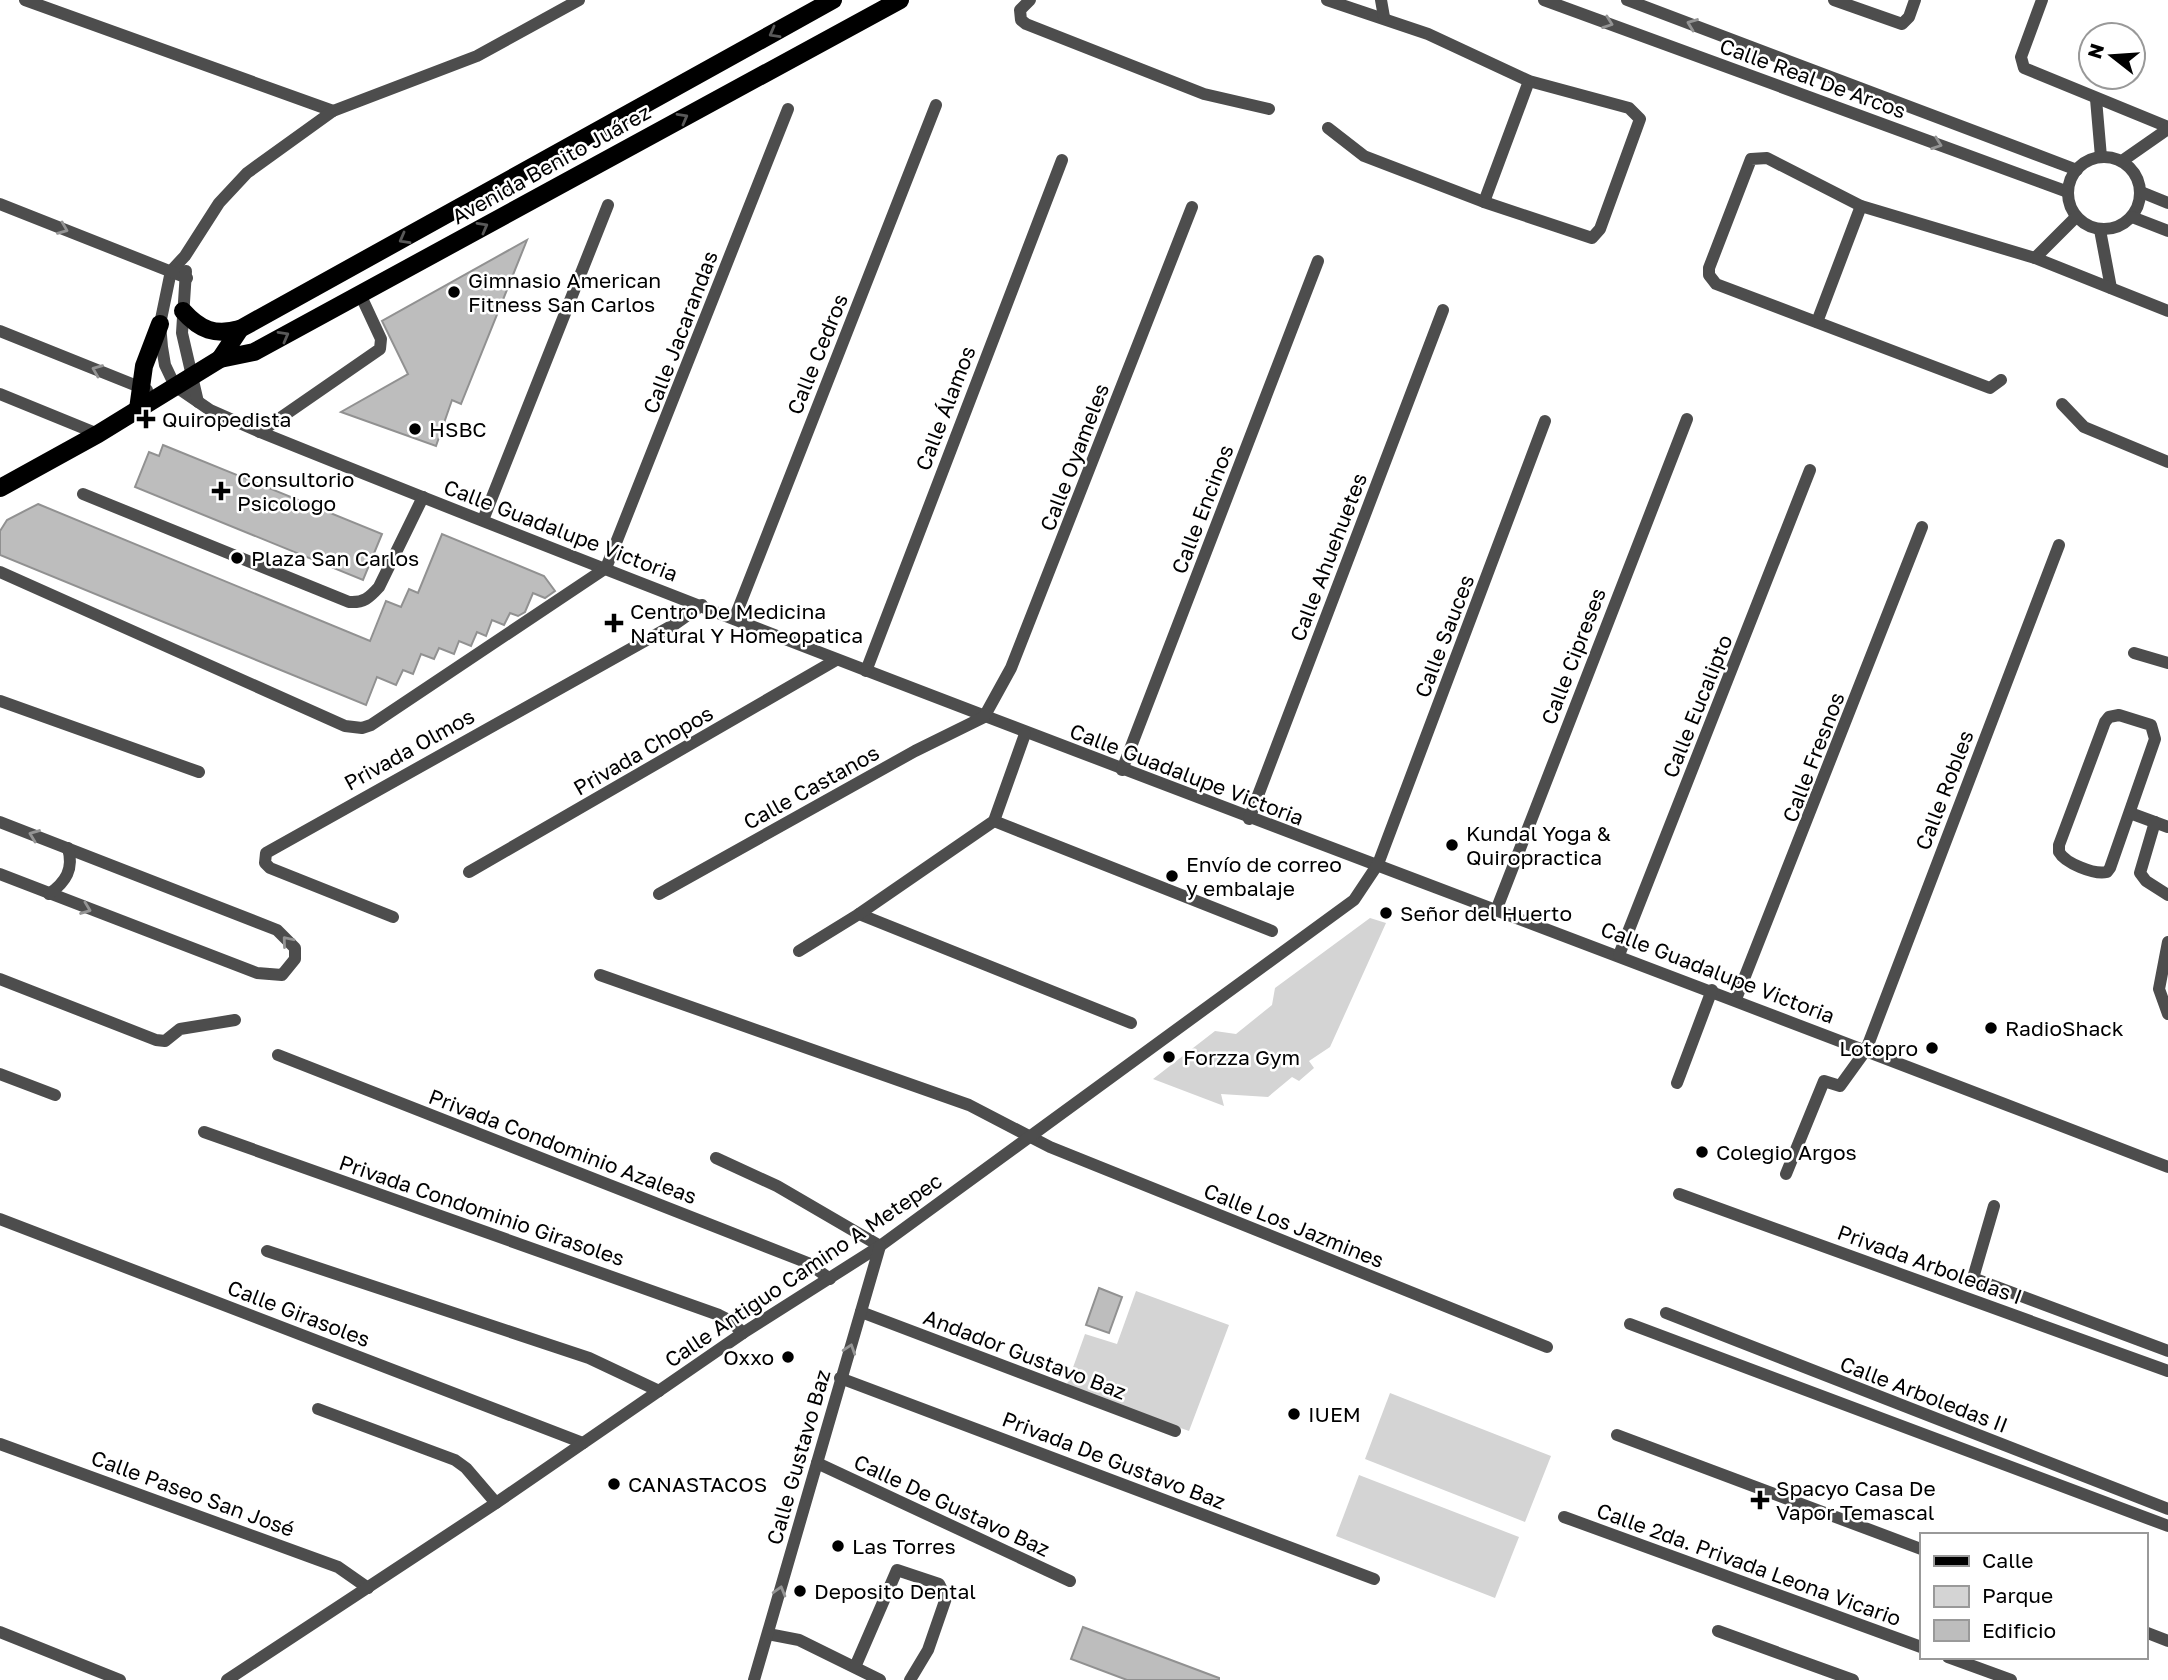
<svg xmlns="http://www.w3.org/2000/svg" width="2168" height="1680" font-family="'Golos Text',sans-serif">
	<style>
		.green { fill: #d4d4d4 }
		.building { fill: #bdbdbd; stroke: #919191; stroke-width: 2 }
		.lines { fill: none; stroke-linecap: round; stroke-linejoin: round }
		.minor { stroke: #4d4d4d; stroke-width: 12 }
		.major { stroke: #000; stroke-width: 18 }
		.oneway { stroke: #949494 }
		.oneway2 { stroke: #595959 }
		.poi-dot { fill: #000; stroke: #fff; stroke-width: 2.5 }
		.labels { text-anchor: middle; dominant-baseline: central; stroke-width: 5; stroke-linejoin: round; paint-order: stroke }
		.street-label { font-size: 21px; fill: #000; stroke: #fff }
		.poi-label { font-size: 21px; fill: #000; stroke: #fff; text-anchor: start }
	</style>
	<rect width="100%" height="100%" fill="#fff"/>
	<g class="green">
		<polygon points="1370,918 1386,923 1330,1047 1309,1061 1314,1068 1299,1081 1292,1077 1268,1097 1221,1094 1224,1106 1153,1079 1215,1031 1236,1034 1272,1005 1275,988"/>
		<polygon points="1136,1291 1229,1325 1189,1431 1066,1387 1085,1334 1117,1344"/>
		<polygon points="1390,1393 1551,1456 1525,1522 1365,1459"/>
		<polygon points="1359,1475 1519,1537 1495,1598 1336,1536"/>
	</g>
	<g class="building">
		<polygon points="527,240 461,404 452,400 436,446 341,412 408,374 382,321"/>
		<polygon points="163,445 382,534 363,580 135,487 149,452 159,456"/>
		<polygon points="38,504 370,641 386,601 401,607 409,589 418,593 442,534 544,576 555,591 545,598 533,593 525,612 518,616 510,613 504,625 492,620 486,636 477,632 471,646 459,641 454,654 439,648 434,659 421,654 413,674 403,670 396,685 377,677 366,705 0,555 0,531 7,520"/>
		<polygon points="1099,1288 1122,1297 1109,1333 1086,1325"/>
		<polygon points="1083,1627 1219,1678 1219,1680 1127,1680 1071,1659"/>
	</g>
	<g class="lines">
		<g class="minor">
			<polyline points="25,0 333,111"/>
			<path d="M 579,0 L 477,56 L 333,111 L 247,173 L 219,203 L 185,256 L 171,271 L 160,324 L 162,347 L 165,365 L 175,386 L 210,410 L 260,432 C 892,687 1533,921 2168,1167"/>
			<polyline points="1030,0 1020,10 1021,20 1026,24 1204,94 1269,109"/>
			<polyline points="1327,0 1428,34 1529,81 1629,108 1640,119 1600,229 1592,238 1484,202 1364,156 1328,128"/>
			<polyline points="1381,0 1384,17"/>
			<polyline points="1544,0 2068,192"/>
			<polyline points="1627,0 2077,170"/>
			<polyline points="1834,0 1902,24 1909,17 1915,0"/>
			<polyline points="2042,0 2021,57 2024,68 2168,127"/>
			<polyline points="2096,99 2101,157"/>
			<circle cx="2104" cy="193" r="36"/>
			<polyline points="2122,161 2168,129"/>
			<polyline points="2141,192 2168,203"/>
			<polyline points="1484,202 1529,81"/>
			<polyline points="0,204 187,278"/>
			<polyline points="2132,217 2168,231"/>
			<polyline points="2100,230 2111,288"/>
			<polyline points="2035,258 2076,217"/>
			<polyline points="186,271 182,333 198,402"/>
			<polyline points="1817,322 1861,206"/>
			<polyline points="0,331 147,390"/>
			<polyline points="2001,380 1990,388 1716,284 1709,275 1709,268 1751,159 1767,158 1861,206 2035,258 2168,311"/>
			<polyline points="0,394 98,434"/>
			<polyline points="2062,404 2084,427 2168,462"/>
			<polyline points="260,432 380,349 381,339 360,294"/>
			<path d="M 83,494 L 349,602 C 364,603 369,598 379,587 L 423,497"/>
			<polyline points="483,520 608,205"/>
			<polyline points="0,572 345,726 362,728 371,725 606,568 788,109"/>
			<polyline points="735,617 936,105"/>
			<polyline points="2134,653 2168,663"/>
			<polyline points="866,671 1062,160"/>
			<polyline points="0,701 199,772"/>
			<path d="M 2119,715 L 2151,725 L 2155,739 L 2110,868 L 2107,872 C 2094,875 2065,863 2059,852 L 2059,845 L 2105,722 L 2109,717 Z"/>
			<polyline points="1122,770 1318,261"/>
			<polyline points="2130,813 2168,827"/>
			<polyline points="1249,819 1443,310"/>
			<polyline points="994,821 1272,931"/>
			<polyline points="0,822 277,930 295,948 295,959 282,975 257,973 0,874"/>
			<polyline points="2155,822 2140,873 2146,881 2168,895"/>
			<polyline points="469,872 836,660"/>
			<path d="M 49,894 C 66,882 74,869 68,848"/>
			<polyline points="659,894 915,751 984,717 1011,668 1192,207"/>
			<polyline points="1497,908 1687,419"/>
			<polyline points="859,914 1131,1023"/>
			<polyline points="393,917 270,868 265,863 266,853 675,624 702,605"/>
			<polyline points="2168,942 2159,989 2168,1014"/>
			<polyline points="799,951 859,914 994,821 1025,734"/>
			<polyline points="1619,955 1810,470"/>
			<polyline points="600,975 969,1105 1050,1147 1547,1347"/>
			<polyline points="0,979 156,1040 165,1041 180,1029 235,1020"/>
			<polyline points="1736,999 1922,527"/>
			<polyline points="278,1055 808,1263 830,1279"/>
			<polyline points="0,1074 55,1095"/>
			<polyline points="1677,1083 1712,990"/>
			<polyline points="204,1132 719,1315 729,1320 743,1333"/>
			<polyline points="716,1158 777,1186 880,1246"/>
			<polyline points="1786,1174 1824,1081 1840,1086 1866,1050 2059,545"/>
			<polyline points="1679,1194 2168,1371"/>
			<polyline points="1994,1206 1973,1278 2168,1351"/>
			<polyline points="0,1219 583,1443"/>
			<polyline points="267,1251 589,1358 659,1391"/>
			<polyline points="861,1312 1175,1431"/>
			<polyline points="1666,1313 2168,1509"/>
			<polyline points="1630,1324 2168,1526"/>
			<polyline points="840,1378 1374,1579"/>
			<polyline points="318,1409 455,1460 466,1468 496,1503"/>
			<polyline points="1617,1435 1921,1549"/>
			<polyline points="0,1444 338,1567 368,1588"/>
			<polyline points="817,1463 1070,1581"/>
			<polyline points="1564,1517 1921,1647"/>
			<polyline points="1718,1631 1853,1680"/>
			<polyline points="0,1632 120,1680"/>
			<polyline points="2145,1632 2168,1641"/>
			<polyline points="768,1634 799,1640 880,1680"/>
			<polyline points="1948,1657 2011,1680"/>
			<polyline points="855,1667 897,1570 939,1584 946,1598 928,1650 910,1680"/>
			<polyline points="227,1680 496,1503 743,1333 880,1246 1354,900 1378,864 1545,421"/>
			<polyline points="754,1680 880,1246"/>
		</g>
		<g class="major">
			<path d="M 183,311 C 200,330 215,336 240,329"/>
			<polyline points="220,359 240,329 833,0"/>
			<polyline points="138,409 144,366 160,324"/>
			<polyline points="0,488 98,434 220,359 254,352 900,0"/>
		</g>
	</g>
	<defs><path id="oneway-chevron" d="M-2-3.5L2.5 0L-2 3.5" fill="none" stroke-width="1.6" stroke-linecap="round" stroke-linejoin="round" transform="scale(1.75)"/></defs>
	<g class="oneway">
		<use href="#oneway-chevron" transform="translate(1608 23) rotate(20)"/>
		<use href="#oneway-chevron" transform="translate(1692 24) rotate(-159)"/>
		<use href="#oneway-chevron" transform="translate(1937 144) rotate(20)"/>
		<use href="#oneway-chevron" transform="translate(63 229) rotate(22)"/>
		<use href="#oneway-chevron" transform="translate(97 370) rotate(-158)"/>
		<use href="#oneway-chevron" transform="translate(34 835) rotate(-159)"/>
		<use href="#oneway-chevron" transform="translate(86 909) rotate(21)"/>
		<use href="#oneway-chevron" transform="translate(287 941) rotate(-130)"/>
		<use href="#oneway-chevron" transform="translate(850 1349) rotate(-72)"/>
		<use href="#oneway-chevron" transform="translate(780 1591) rotate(-74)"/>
	</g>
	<g class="oneway2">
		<use href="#oneway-chevron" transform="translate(774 33) rotate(151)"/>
		<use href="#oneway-chevron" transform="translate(683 118) rotate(-29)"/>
		<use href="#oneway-chevron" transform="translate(483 227) rotate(-29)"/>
		<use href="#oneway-chevron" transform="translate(404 239) rotate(151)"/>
		<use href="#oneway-chevron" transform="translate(284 336) rotate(-29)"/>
	</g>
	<g class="poi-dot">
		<circle cx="454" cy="292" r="7"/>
		<path d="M142.5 408.5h7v7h7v7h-7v7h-7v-7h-7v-7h7z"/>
		<circle cx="415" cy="429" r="7"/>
		<path d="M217.5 480.5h7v7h7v7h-7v7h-7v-7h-7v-7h7z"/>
		<circle cx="237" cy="558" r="7"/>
		<path d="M610.5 612.5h7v7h7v7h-7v7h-7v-7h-7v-7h7z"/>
		<circle cx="1452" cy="845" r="7"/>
		<circle cx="1172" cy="876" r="7"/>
		<circle cx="1386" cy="913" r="7"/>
		<circle cx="1991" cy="1028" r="7"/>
		<circle cx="1932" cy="1048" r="7"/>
		<circle cx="1169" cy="1057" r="7"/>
		<circle cx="1702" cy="1152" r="7"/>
		<circle cx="788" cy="1357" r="7"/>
		<circle cx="1294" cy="1414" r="7"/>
		<circle cx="614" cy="1484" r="7"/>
		<path d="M1756.5 1489.5h7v7h7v7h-7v7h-7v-7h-7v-7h7z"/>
		<circle cx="838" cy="1546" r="7"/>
		<circle cx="800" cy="1591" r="7"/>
	</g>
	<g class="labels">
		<g class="street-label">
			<text transform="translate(1813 78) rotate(20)">Calle Real De Arcos</text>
			<text transform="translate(551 164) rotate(-29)">Avenida Benito Juárez</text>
			<text transform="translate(680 332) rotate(-69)">Calle Jacarandas</text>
			<text transform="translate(817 354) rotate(-68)">Calle Cedros</text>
			<text transform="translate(945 408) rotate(-69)">Calle Álamos</text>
			<text transform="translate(1074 457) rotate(-69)">Calle Oyameles</text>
			<text transform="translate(1202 509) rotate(-69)">Calle Encinos</text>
			<text transform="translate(561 530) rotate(21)">Calle Guadalupe Victoria</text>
			<text transform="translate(1328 557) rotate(-69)">Calle Ahuehuetes</text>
			<text transform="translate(1444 636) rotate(-69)">Calle Sauces</text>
			<text transform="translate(1573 656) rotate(-69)">Calle Cipreses</text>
			<text transform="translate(1697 706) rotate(-68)">Calle Eucalipto</text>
			<text transform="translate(409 749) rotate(-29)">Privada Olmos</text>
			<text transform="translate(643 750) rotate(-30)">Privada Chopos</text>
			<text transform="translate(1813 757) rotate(-69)">Calle Fresnos</text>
			<text transform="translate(1187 774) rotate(21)">Calle Guadalupe Victoria</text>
			<text transform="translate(811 787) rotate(-29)">Calle Castanos</text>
			<text transform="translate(1944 790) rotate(-69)">Calle Robles</text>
			<text transform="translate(1718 972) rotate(21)">Calle Guadalupe Victoria</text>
			<text transform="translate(563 1146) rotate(21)">Privada Condominio Azaleas</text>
			<text transform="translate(482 1210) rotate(19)">Privada Condominio Girasoles</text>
			<text transform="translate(1294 1225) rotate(22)">Calle Los Jazmines</text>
			<text transform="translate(1930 1264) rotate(20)">Privada Arboledas I</text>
			<text transform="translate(803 1270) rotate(-34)">Calle Antiguo Camino A Metepec</text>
			<text transform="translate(299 1313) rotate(21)">Calle Girasoles</text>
			<text transform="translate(1025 1354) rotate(21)">Andador Gustavo Baz</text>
			<text transform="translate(1924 1394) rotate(21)">Calle Arboledas II</text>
			<text transform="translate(798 1457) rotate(-74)">Calle Gustavo Baz</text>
			<text transform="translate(1114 1460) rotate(21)">Privada De Gustavo Baz</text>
			<text transform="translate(193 1493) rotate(20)">Calle Paseo San José</text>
			<text transform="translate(952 1505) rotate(25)">Calle De Gustavo Baz</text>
			<text transform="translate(1749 1564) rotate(20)">Calle 2da. Privada Leona Vicario</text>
		</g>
		<g class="poi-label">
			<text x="468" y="280">Gimnasio American<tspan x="468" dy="24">Fitness San Carlos</tspan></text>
			<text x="162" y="419">Quiropedista</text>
			<text x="429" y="429">HSBC</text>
			<text x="237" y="479">Consultorio<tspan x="237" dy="24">Psicologo</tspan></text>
			<text x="251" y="558">Plaza San Carlos</text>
			<text x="630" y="611">Centro De Medicina<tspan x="630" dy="24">Natural Y Homeopatica</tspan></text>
			<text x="1466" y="833">Kundal Yoga &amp;<tspan x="1466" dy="24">Quiropractica</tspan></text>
			<text x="1186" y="864">Envío de correo<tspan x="1186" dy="24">y embalaje</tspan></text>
			<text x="1400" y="913">Señor del Huerto</text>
			<text x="2005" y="1028">RadioShack</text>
			<text x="1918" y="1048" text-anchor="end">Lotopro</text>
			<text x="1183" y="1057">Forzza Gym</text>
			<text x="1716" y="1152">Colegio Argos</text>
			<text x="774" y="1357" text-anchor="end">Oxxo</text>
			<text x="1308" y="1414">IUEM</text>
			<text x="628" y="1484">CANASTACOS</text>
			<text x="1776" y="1488">Spacyo Casa De<tspan x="1776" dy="24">Vapor Temascal</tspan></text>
			<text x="852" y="1546">Las Torres</text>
			<text x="814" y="1591">Deposito Dental</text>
		</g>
	</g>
	<rect x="1920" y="1533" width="228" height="126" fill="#ffffff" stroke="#999999" stroke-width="2"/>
	<rect x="1934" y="1556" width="35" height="10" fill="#000000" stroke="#999999" stroke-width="2"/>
	<text x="1982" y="1568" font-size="21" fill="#000000">Calle</text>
	<rect x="1934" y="1586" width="35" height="21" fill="#d4d4d4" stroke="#999999" stroke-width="2"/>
	<text x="1982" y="1603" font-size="21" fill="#000000">Parque</text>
	<rect x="1934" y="1620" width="35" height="21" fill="#bdbdbd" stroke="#999999" stroke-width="2"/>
	<text x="1982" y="1638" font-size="21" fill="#000000">Edificio</text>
	<g transform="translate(2112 56) rotate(287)"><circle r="33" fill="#ffffff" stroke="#999999" stroke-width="2"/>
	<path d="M0-5L12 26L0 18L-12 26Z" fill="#000000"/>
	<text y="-10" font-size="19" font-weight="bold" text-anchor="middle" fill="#000000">N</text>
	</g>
</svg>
